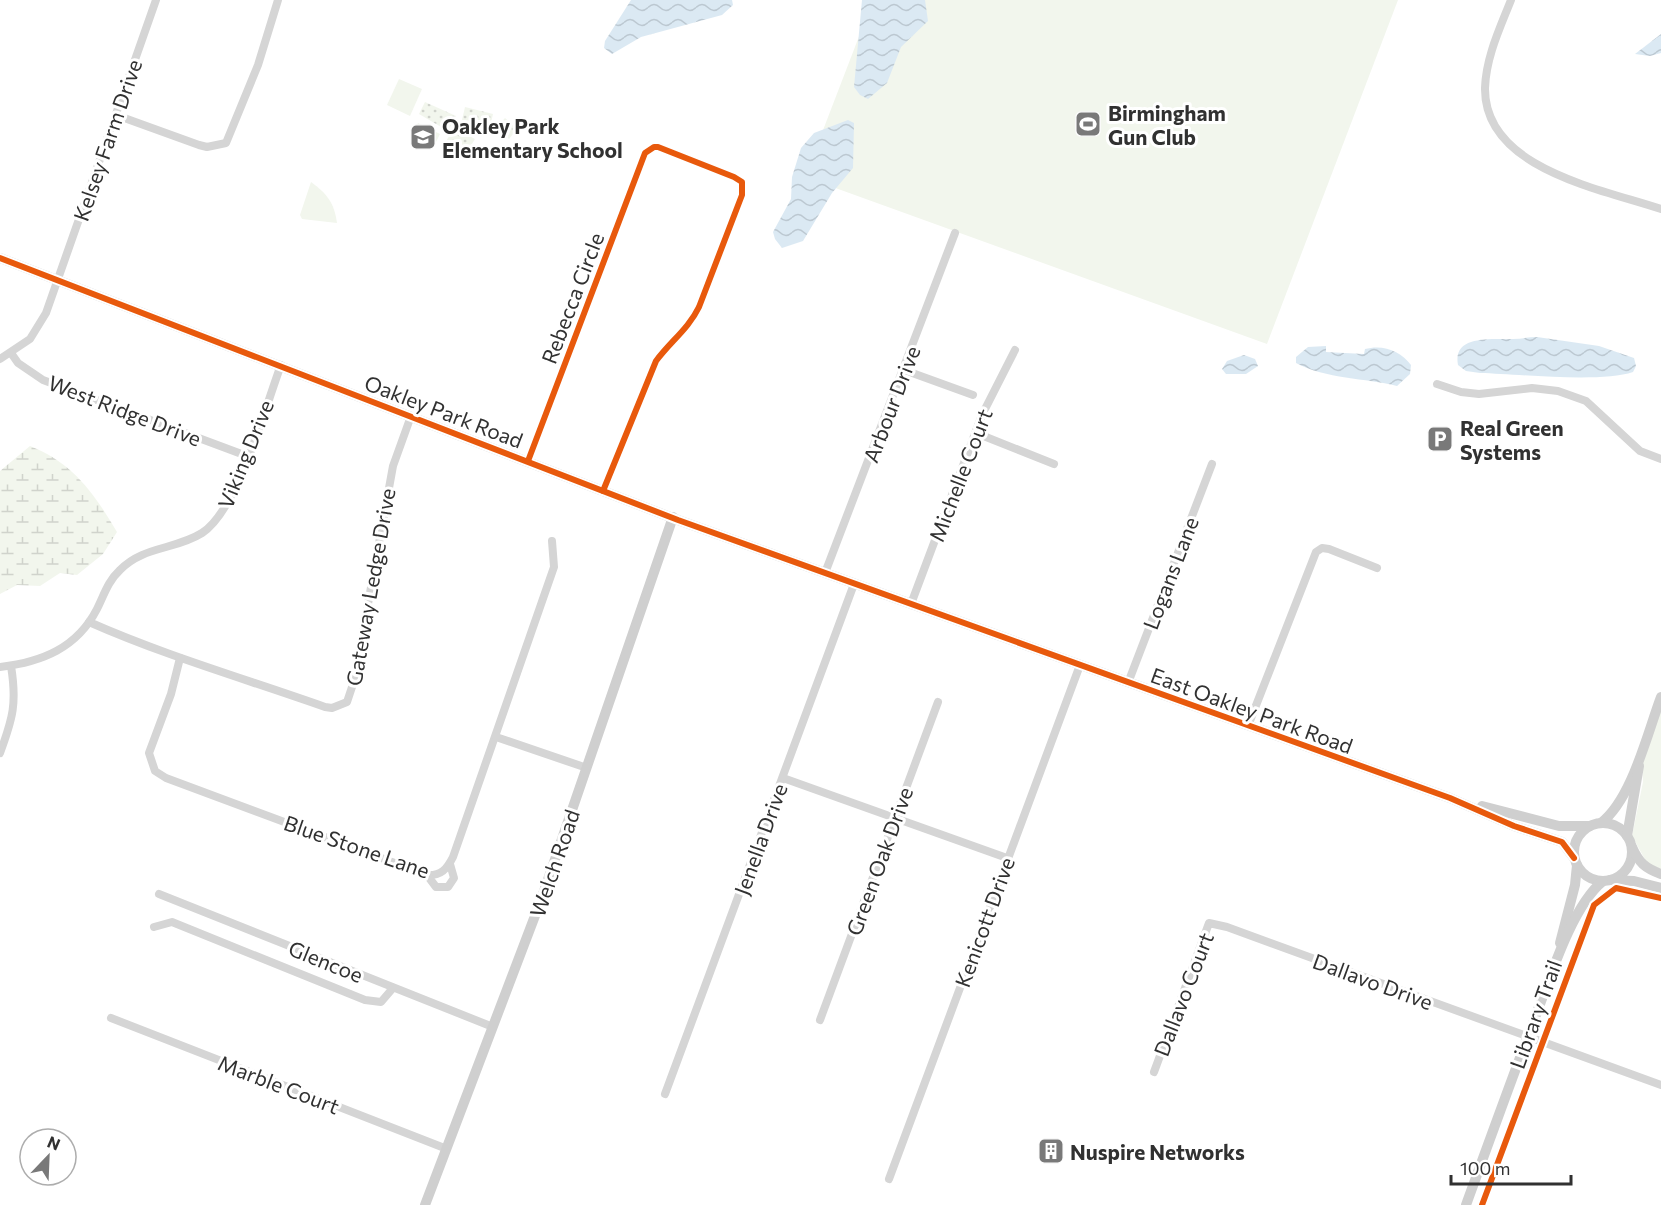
<svg xmlns="http://www.w3.org/2000/svg" width="1661" height="1205" font-family="Commissioner,sans-serif">
	<style>
		.grass { fill: url(#grass-dots) }
		.wetland { fill: url(#wetland-marsh) }
		.pitch { fill: #f2f6ed }
		.water { fill: url(#water-waves) }
		.lines { fill: none; stroke-linecap: round; stroke-linejoin: round }
		.street { stroke: #d5d5d5; stroke-width: 8 }
		.secondary { stroke: #cfcfcf; stroke-width: 10 }
		.cycleway-casing { stroke: #fff; stroke-width: 10 }
		.cycleway { stroke: #e8590c; stroke-width: 6 }
		.labels { text-anchor: middle; dominant-baseline: central; stroke-width: 6; stroke-linejoin: round; paint-order: stroke }
		.poi-label { font-size: 21px; font-weight: bold; fill: #313131; stroke: #fff; text-anchor: start }
		.street-label { font-size: 21px; fill: #313131; stroke: #fff }
	</style>
	<defs>
		<pattern id="grass-dots" width="8" height="8" patternUnits="userSpaceOnUse" patternTransform="scale(1.5)"><rect width="8" height="8" fill="#f2f6ed"/><path d="M2 2h.1M6 6h.1" fill="none" stroke="#d0d3cc" stroke-width="1.8" stroke-linecap="round"/></pattern>
		<pattern id="wetland-marsh" width="20" height="14" patternUnits="userSpaceOnUse" patternTransform="scale(1.5)"><rect width="20" height="14" fill="#f2f6ed"/><path d="M1 5h8M5 5V1M11 12h8M15 12V8" fill="none" stroke="#d0d3cc"/></pattern>
		<pattern id="water-waves" width="16" height="10" patternUnits="userSpaceOnUse" patternTransform="scale(1.5)"><rect width="16" height="10" fill="#dbe9f3"/><path d="M0 5q4-4 8 0t8 0" fill="none" stroke="#bcc8d1"/></pattern>
	</defs>
	<rect width="100%" height="100%" fill="#fff"/>
	<g class="grass">
		<polygon points="425,102 456,116 448,131 419,114"/>
		<polygon points="465,107 493,114 490,127 462,120"/>
		<polygon points="505,118 517,129 509,139 496,128"/>
		<polygon points="454,128 475,139 465,155 445,143"/>
	</g>
	<path class="wetland" d="M 30,446 C 73,463 94,493 117,532 L 103,554 L 77,575 L 60,573 L 40,586 L 17,585 L 0,594 L 0,471 Z"/>
	<g class="pitch">
		<polygon points="873,0 1398,0 1267,344 805,177"/>
		<polygon points="399,79 422,89 410,116 387,105"/>
		<polygon points="418,123 440,134 436,142 414,131"/>
		<path d="M 311,182 C 327,194 334,202 337,223 L 302,219 L 300,215 Z"/>
		<polygon points="1661,709 1661,869 1647,863 1632,836 1643,782 1642,761"/>
	</g>
	<g class="water">
		<polygon points="631,0 732,0 733,5 722,15 641,37 612,54 604,48 605,41"/>
		<polygon points="862,0 925,0 928,21 901,47 887,83 868,99 860,95 854,87"/>
		<polygon points="1661,34 1661,53 1650,56 1635,54"/>
		<polygon points="848,120 854,123 853,168 832,193 803,241 782,248 775,239 773,232 791,199 792,177 801,148 814,133"/>
		<path d="M 1537,337 L 1599,346 L 1634,358 L 1636,366 L 1633,372 C 1601,383 1518,374 1480,373 L 1466,371 L 1458,365 C 1452,334 1494,340 1513,339 C 1521,339 1529,337 1537,337 Z"/>
		<path d="M 1326,346 L 1326,352 L 1364,354 L 1365,349 C 1383,344 1401,351 1411,365 L 1410,374 L 1397,386 C 1365,378 1326,379 1296,363 L 1296,357 L 1308,347 Z"/>
		<polygon points="1244,355 1255,359 1258,366 1246,374 1226,374 1222,369 1227,361"/>
	</g>
	<g class="lines">
		<g class="street">
			<path d="M 1511,0 C 1500,28 1486,57 1485,88 C 1484,169 1602,189 1661,209"/>
			<polyline points="116,115 199,145 207,147 226,143 258,65 278,0"/>
			<polyline points="11,353 18,363 43,380 247,456"/>
			<polyline points="0,359 30,339 46,313 156,0"/>
			<polyline points="904,370 973,395"/>
			<polyline points="1437,384 1461,392 1479,394 1532,388 1558,391 1586,401 1640,451 1661,459"/>
			<polyline points="976,433 1054,464"/>
			<path d="M 528,461 L 645,153 L 654,147 L 658,147 L 734,177 L 742,182 L 742,195 L 699,307 C 689,328 670,342 656,361 L 603,491"/>
			<polyline points="825,573 955,233"/>
			<polyline points="911,604 982,415 1015,350"/>
			<path d="M 89,622 C 166,656 246,679 325,707 L 332,708 L 347,702 L 354,681 L 393,466 L 411,416"/>
			<path d="M 180,658 L 171,694 L 149,753 L 155,771 L 166,778 L 427,875 C 441,876 447,869 453,857 L 554,567 L 552,541"/>
			<path d="M 0,667 C 42,662 77,648 97,609 C 104,595 108,581 120,570 C 143,546 175,550 202,533 C 238,510 265,407 281,365"/>
			<polyline points="1128,683 1212,464"/>
			<polyline points="1248,726 1316,552 1322,548 1329,549 1377,568"/>
			<polyline points="496,737 587,768"/>
			<path d="M 0,753 C 13,718 17,703 11,666"/>
			<polyline points="783,778 1007,858"/>
			<polyline points="427,875 436,887 448,887 454,878 450,864"/>
			<polyline points="159,894 493,1027"/>
			<polyline points="154,927 172,922 365,1000 381,1002 393,988"/>
			<polyline points="111,1018 447,1149"/>
			<polyline points="820,1020 938,702"/>
			<polyline points="1154,1072 1209,923 1227,927 1661,1085"/>
			<polyline points="665,1094 854,584"/>
			<polyline points="889,1179 1080,665"/>
		</g>
		<g class="secondary">
			<polyline points="0,258 678,520 1450,798 1514,826 1562,842 1574,858"/>
			<polyline points="1482,806 1559,826 1590,826"/>
			<path d="M 1601,823 C 1632,799 1647,734 1661,697"/>
			<circle cx="1603" cy="852" r="29"/>
			<polyline points="1627,836 1639,766"/>
			<path d="M 1632,847 C 1639,863 1645,868 1661,874"/>
			<polyline points="1610,880 1634,881 1661,888"/>
			<polyline points="1560,943 1575,885 1577,865"/>
			<polyline points="425,1205 541,900 673,517"/>
			<path d="M 1466,1205 C 1489,1142 1512,1078 1536,1015 C 1550,978 1572,906 1603,881"/>
		</g>
		<g class="cycleway-casing">
			<g id="cycleway">
				<polyline points="0,258 678,520 1450,798 1514,826 1562,842 1574,858"/>
				<path d="M 528,461 L 645,153 L 654,147 L 658,147 L 734,177 L 742,182 L 742,195 L 699,307 C 689,328 670,342 656,361 L 603,491"/>
				<polyline points="1482,1205 1594,905 1616,888 1661,898"/>
			</g>
		</g>
		<use href="#cycleway" class="cycleway"/>
	</g>
	<defs>
		<g id="stadium-square" transform="scale(1.35)"><rect x="-9" y="-9" width="18" height="18" rx="4" fill="#797979" stroke="#fff"/><path d="M0-5a6.5 5 0 1 0 0 10a6.5 5 0 1 0 0-10ZM-3.5-1.8h7v3.6h-7Z" fill="#fff"/></g>
		<g id="school-square" transform="scale(1.35)"><rect x="-9" y="-9" width="18" height="18" rx="4" fill="#797979" stroke="#fff"/><path d="M0-5L7-2L0 1L-7-2ZM-4 1L0 2.5L4 1V4Q0 6-4 4Z" fill="#fff"/></g>
		<g id="parking-square" transform="scale(1.35)"><rect x="-9" y="-9" width="18" height="18" rx="4" fill="#797979" stroke="#fff"/><path d="M-3.5-5.5H1a3.5 3.5 0 0 1 0 7H-1V5.5H-3.5ZM-1-3.4V-.6H.8a1.4 1.4 0 0 0 0-2.8Z" fill="#fff"/></g>
		<g id="building-square" transform="scale(1.35)"><rect x="-9" y="-9" width="18" height="18" rx="4" fill="#797979" stroke="#fff"/><path d="M-4-6H4V6H1V3H-1V6H-4ZM-2.5-4.3h1.7v1.8h-1.7ZM.8-4.3h1.7v1.8H.8ZM-2.5-1h1.7V.8h-1.7ZM.8-1h1.7V.8H.8Z" fill="#fff"/></g>
	</defs>
	<g fill-rule="evenodd">
		<use href="#stadium-square" x="1088" y="124"/>
		<use href="#school-square" x="423" y="137"/>
		<use href="#parking-square" x="1440" y="439"/>
		<use href="#building-square" x="1051" y="1151"/>
	</g>
	<g class="labels">
		<g class="poi-label">
			<text x="1108" y="112">Birmingham<tspan x="1108" dy="24">Gun Club</tspan></text>
			<text x="442" y="125">Oakley Park<tspan x="442" dy="24">Elementary School</tspan></text>
			<text x="1460" y="427">Real Green<tspan x="1460" dy="24">Systems</tspan></text>
			<text x="1070" y="1151">Nuspire Networks</text>
		</g>
		<g class="street-label">
			<text transform="translate(107 140) rotate(-71)">Kelsey Farm Drive</text>
			<text transform="translate(572 298) rotate(-69)">Rebecca Circle</text>
			<text transform="translate(891 404) rotate(-69)">Arbour Drive</text>
			<text transform="translate(125 410) rotate(21)">West Ridge Drive</text>
			<text transform="translate(444 411) rotate(21)">Oakley Park Road</text>
			<text transform="translate(245 454) rotate(-68)">Viking Drive</text>
			<text transform="translate(960 475) rotate(-69)">Michelle Court</text>
			<text transform="translate(1170 573) rotate(-69)">Logans Lane</text>
			<text transform="translate(370 587) rotate(-80)">Gateway Ledge Drive</text>
			<text transform="translate(1252 710) rotate(20)">East Oakley Park Road</text>
			<text transform="translate(760 839) rotate(-70)">Jenella Drive</text>
			<text transform="translate(357 846) rotate(19)">Blue Stone Lane</text>
			<text transform="translate(879 861) rotate(-70)">Green Oak Drive</text>
			<text transform="translate(554 863) rotate(-71)">Welch Road</text>
			<text transform="translate(984 922) rotate(-70)">Kenicott Drive</text>
			<text transform="translate(326 961) rotate(22)">Glencoe</text>
			<text transform="translate(1373 981) rotate(20)">Dallavo Drive</text>
			<text transform="translate(1183 994) rotate(-69)">Dallavo Court</text>
			<text transform="translate(1535 1014) rotate(-70)">Library Trail</text>
			<text transform="translate(279 1084) rotate(21)">Marble Court</text>
		</g>
	</g>
	<g transform="translate(48 1157) rotate(23)"><circle r="28" fill="#ffffff" stroke="#adadad" stroke-width="1.5"/>
	<path d="M0-4.5L10 22L0 15L-10 22Z" fill="#797979"/>
	<text y="-9" font-size="16" font-weight="bold" text-anchor="middle" fill="#313131">N</text>
	</g>
	<path d="M1451 1175v9h120v-9" fill="none" stroke="#313131" stroke-width="3"/>
	<text x="1460" y="1175" font-size="18" fill="#313131" stroke="#ffffff" stroke-width="4.5" paint-order="stroke">100 m</text>
</svg>
